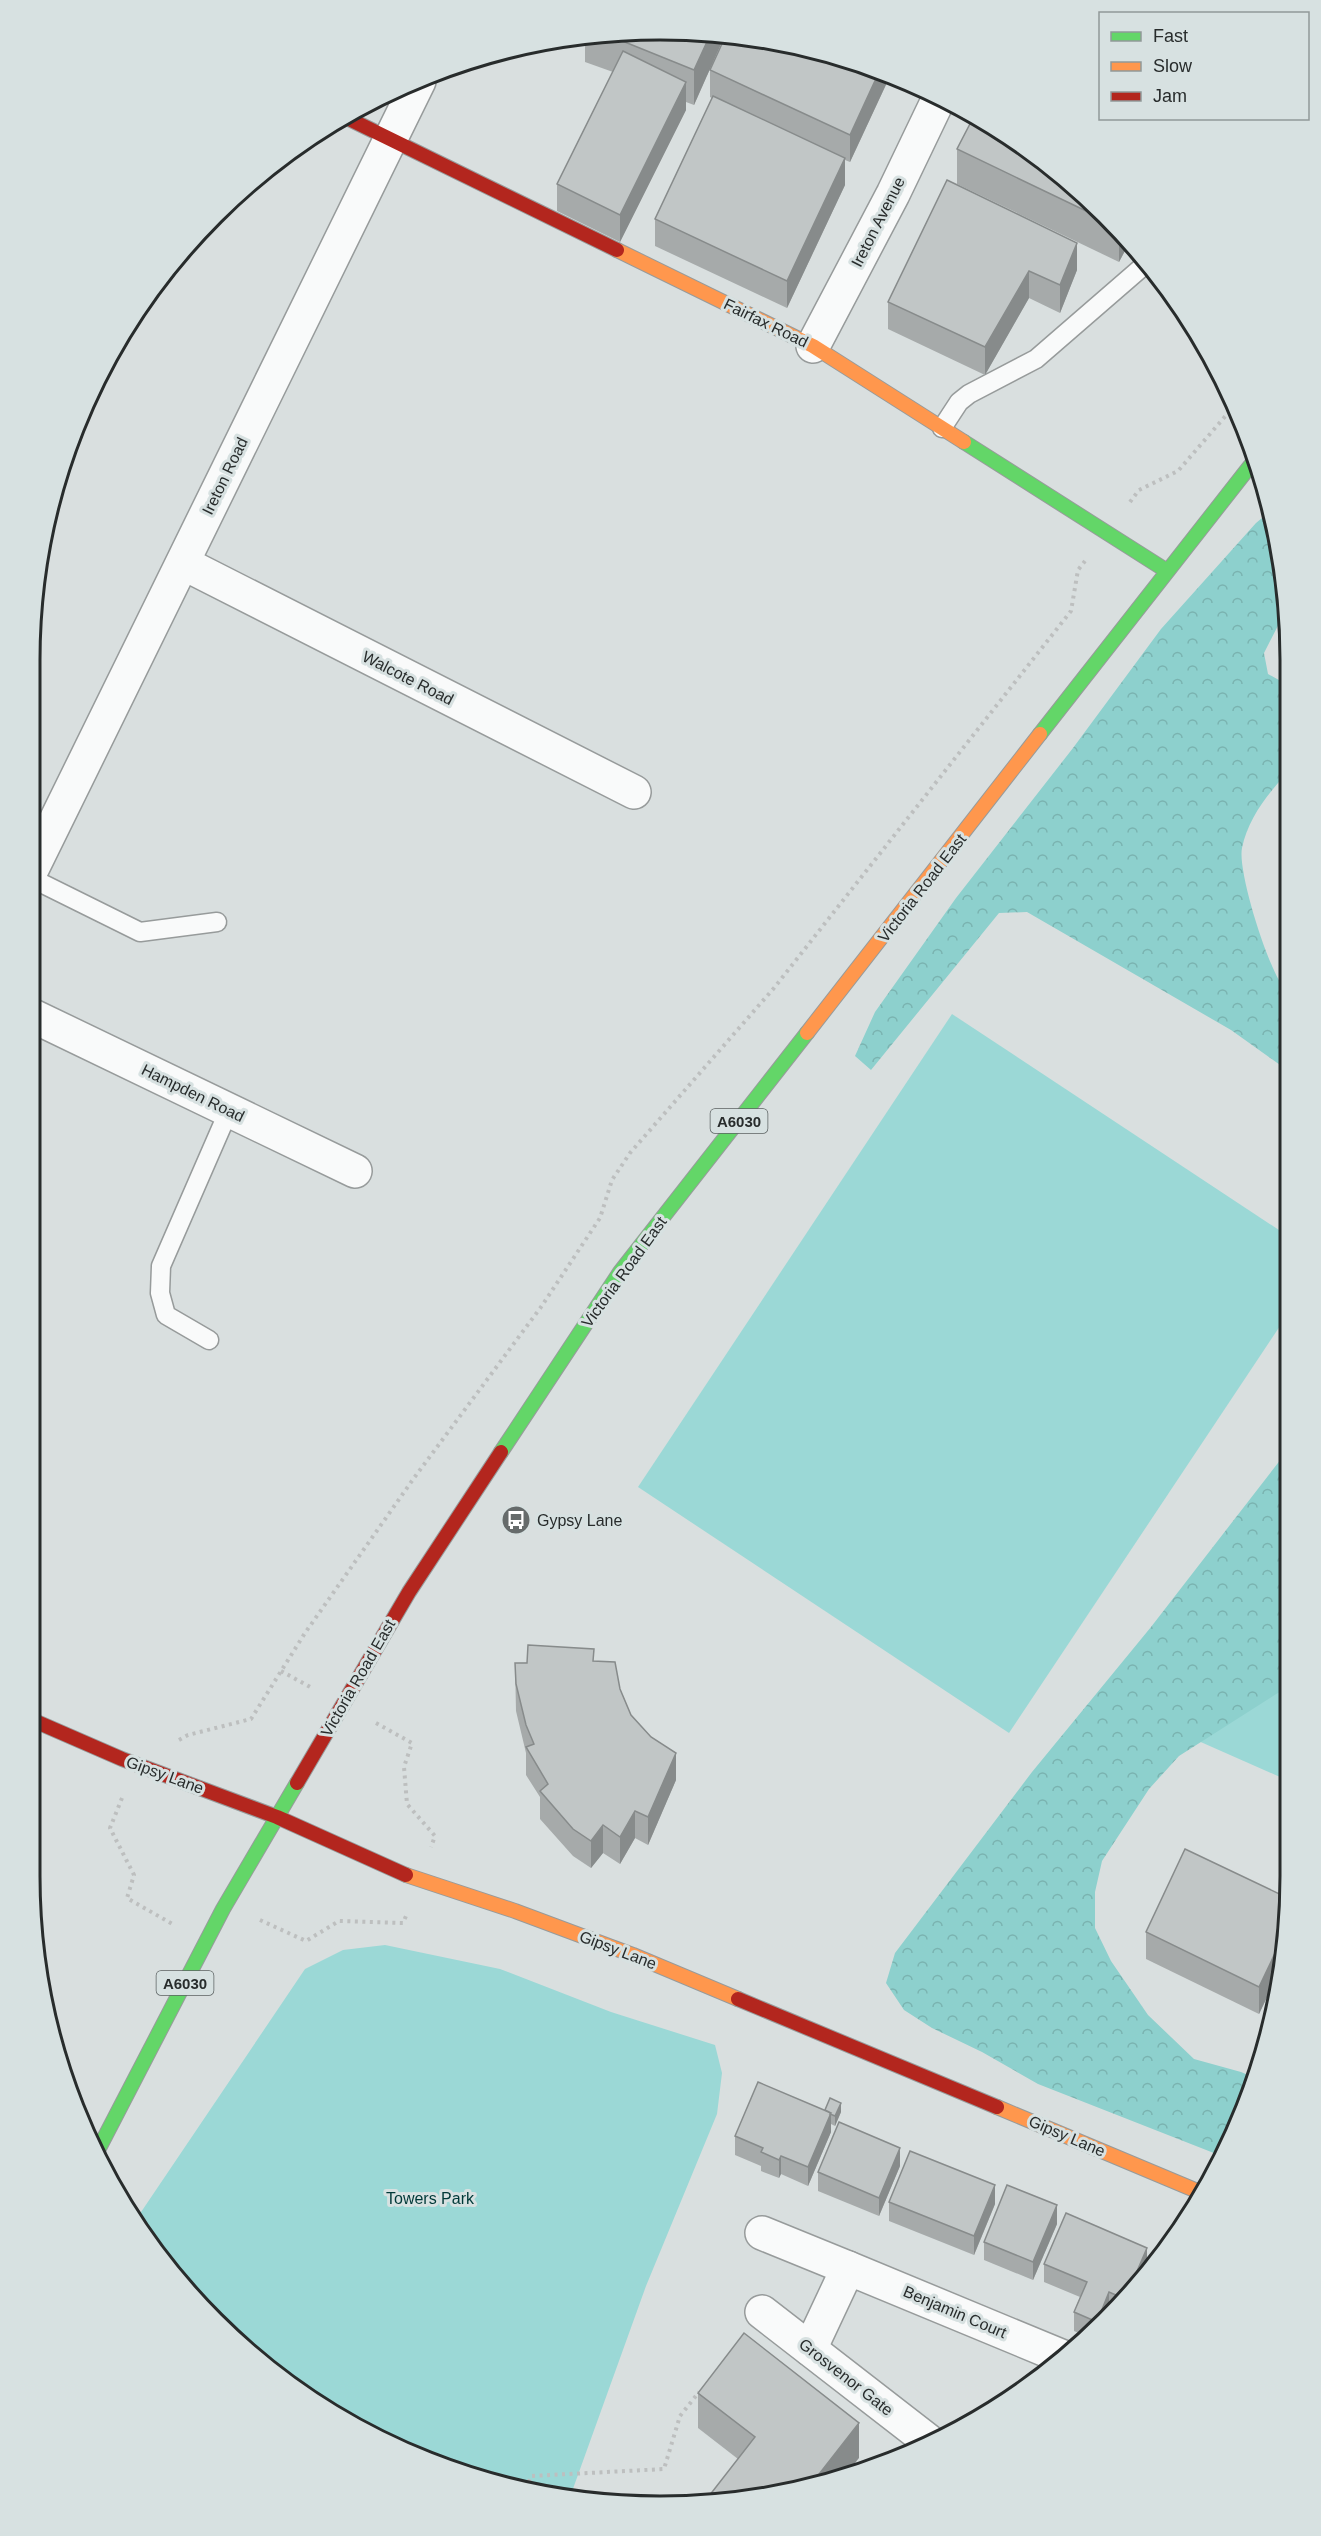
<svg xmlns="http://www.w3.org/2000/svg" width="1321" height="2536" font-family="Arial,sans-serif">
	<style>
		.green { fill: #9bd8d6 }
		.forest { fill: url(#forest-crowns) }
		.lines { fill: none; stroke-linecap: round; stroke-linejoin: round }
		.lane-casing { stroke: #979b9b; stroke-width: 21 }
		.street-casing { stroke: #979b9b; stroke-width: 36 }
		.fast-casing { stroke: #979b9b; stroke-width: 16 }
		.slow-casing { stroke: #979b9b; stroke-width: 16 }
		.jam-casing { stroke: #979b9b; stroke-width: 16 }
		.path { stroke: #bdbfbf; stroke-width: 4; stroke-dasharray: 3 4.5; stroke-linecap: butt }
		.lane { stroke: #f9fafa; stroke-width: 18 }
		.street { stroke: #f9fafa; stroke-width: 33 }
		.fast { stroke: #63d668; stroke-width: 14 }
		.slow { stroke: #ff974d; stroke-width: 14 }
		.jam { stroke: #b3261e; stroke-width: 14 }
		.wall { fill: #a6aaaa }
		.shaded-wall { fill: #878b8b }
		.building { fill: #c1c6c6; stroke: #878b8b; stroke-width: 1.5 }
		.labels { text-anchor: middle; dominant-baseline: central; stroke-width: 6; stroke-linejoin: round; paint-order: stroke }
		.shield { fill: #d7e1e1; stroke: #5c6262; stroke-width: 1.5 }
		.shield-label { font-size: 15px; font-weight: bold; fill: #282c2c }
		.street-label { font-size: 16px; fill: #282c2c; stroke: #d7e1e1 }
		.poi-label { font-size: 16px; fill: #282c2c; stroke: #d7e1e1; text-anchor: start }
		.park-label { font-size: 16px; fill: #003938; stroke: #d7e1e1 }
		.rim { fill: none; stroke: #282c2c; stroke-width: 3 }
	</style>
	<defs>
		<pattern id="forest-crowns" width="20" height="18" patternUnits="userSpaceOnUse" patternTransform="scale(1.5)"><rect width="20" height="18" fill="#8dd0cd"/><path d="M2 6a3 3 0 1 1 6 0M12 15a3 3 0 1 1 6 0" fill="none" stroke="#7ab3b0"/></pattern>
	</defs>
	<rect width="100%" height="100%" fill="#d9dfdf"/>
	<g class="green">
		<polygon points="952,1014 1288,1236 1288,1314 1009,1733 638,1487"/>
		<polygon points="1288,1495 1289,1781 1126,1709"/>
		<polygon points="385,1945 500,1969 611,2012 715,2045 722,2073 717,2114 646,2286 570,2497 498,2485 419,2458 311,2400 245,2349 161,2260 135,2221 305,1969 343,1950"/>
	</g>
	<g class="forest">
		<path d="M 1268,513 L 1286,578 L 1286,610 L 1264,653 L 1268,674 L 1286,684 L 1286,774 C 1266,796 1248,819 1242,848 C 1237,871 1270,976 1287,992 L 1287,1070 L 1231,1030 L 1027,912 L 999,913 L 871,1070 L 855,1056 L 875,1012 L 956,898 L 1073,748 L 1161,629 L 1256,523 Z"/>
		<polygon points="1288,1450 1289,1686 1179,1756 1149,1789 1102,1861 1095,1892 1095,1928 1111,1961 1148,2015 1194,2059 1241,2072 1255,2078 1224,2157 1038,2084 982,2052 932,2028 904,2010 886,1983 895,1953 1032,1772 1151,1627"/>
	</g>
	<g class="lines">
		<g class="lane-casing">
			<g id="lane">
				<polyline points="942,428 959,402 969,394 1036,359 1141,268 1144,263"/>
				<polyline points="31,878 140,932 217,922"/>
				<polyline points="209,1340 166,1315 160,1293 161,1266 229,1110"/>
			</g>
		</g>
		<g class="street-casing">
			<g id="street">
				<polyline points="813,346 893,194 940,96"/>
				<polyline points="183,563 634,792"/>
				<polyline points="31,871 419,81"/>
				<polyline points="31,1015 355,1171"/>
				<polyline points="762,2233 848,2268"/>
				<polyline points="762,2312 931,2443"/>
				<polyline points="810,2349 848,2268 1063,2357"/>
			</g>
		</g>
		<g class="fast-casing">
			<g id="fast">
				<polyline points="964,442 1167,571"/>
				<polyline points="1040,734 1254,461"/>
				<polyline points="501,1452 620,1272 807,1033"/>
				<polyline points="97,2152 223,1909 297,1783"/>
			</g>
		</g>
		<g class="slow-casing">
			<g id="slow">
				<polyline points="617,250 813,346 964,442"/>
				<polyline points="807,1033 1040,734"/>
				<polyline points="406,1875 515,1911 633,1955 738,1999"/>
				<polyline points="997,2107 1202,2193"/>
			</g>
		</g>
		<g class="jam-casing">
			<g id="jam">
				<polyline points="343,116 617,250"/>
				<polyline points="30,1719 122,1759 277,1817 406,1875"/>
				<polyline points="297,1783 409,1592 501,1452"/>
				<polyline points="738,1999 997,2107"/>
			</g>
		</g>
		<g class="path">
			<polyline points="1130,502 1139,490 1178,471 1235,405"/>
			<polyline points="281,1671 312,1688"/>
			<polyline points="376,1723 412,1743 404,1767 407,1804 435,1836 431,1847"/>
			<polyline points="179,1740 188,1735 251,1719 305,1633 414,1478 541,1307 600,1218 612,1180 630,1153 774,988 1071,611 1078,570 1085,561"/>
			<polyline points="122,1798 110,1828 134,1875 127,1898 174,1925"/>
			<polyline points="260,1920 306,1941 339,1921 403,1923 406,1916"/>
			<polyline points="526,2489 531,2476 664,2469 680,2416 699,2392"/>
		</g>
		<use href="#lane" class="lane"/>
		<use href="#street" class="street"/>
		<use href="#fast" class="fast"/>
		<use href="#slow" class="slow"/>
		<use href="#jam" class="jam"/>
	</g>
	<g class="wall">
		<polygon points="702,31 725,35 694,105 686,102 686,110 620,242 557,211 557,184 613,72 585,62 585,35"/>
		<polygon points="710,70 890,76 850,162 845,160 845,185 787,308 655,246 655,219 712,98 710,97"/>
		<polygon points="957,149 1076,186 1128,245 1119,262 957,184"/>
		<polygon points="947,180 1077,270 1060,313 1029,298 985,375 888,329 888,302"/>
		<polygon points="594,1661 620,1689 631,1715 676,1780 648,1845 635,1838 620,1864 603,1853 591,1868 573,1856 540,1819 540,1797 526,1775 526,1753 516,1711 515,1663"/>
		<polygon points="1290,1916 1281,1968 1259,2014 1146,1959 1146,1932"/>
		<polygon points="841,2112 835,2126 831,2124 831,2132 808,2186 781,2174 779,2178 761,2171 761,2166 735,2155 735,2136"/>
		<polygon points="900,2166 879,2216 818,2191 818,2172"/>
		<polygon points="889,2202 995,2204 974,2255 889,2221"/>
		<polygon points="1057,2224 1033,2280 984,2260 984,2242"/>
		<polygon points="1044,2264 1147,2266 1141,2282 1114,2313 1109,2311 1104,2323 1088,2337 1074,2331 1074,2312 1080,2297 1044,2282"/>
		<polygon points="698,2393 859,2458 738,2459 698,2428"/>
	</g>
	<g class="shaded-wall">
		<polygon points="711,33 725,35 694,105 694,70"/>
		<polygon points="879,72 890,76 850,162 850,135"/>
		<polygon points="686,82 686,110 620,242 620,215"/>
		<polygon points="845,158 845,185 787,308 787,281"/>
		<polygon points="1119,236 1128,245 1119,262"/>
		<polygon points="1077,243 1077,270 1060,313 1060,285"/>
		<polygon points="1029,271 1029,298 985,375 985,347"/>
		<polygon points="676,1753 676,1780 648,1845 648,1817"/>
		<polygon points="635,1811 635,1838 620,1864 620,1837"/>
		<polygon points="603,1825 603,1853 591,1868 591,1841"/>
		<polygon points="1288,1926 1281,1968 1259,2014 1259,1987"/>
		<polygon points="841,2103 841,2112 835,2126 835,2116"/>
		<polygon points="831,2113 831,2132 808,2186 808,2167"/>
		<polygon points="900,2148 900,2166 879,2216 879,2198"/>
		<polygon points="781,2156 781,2174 779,2178 779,2160"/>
		<polygon points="995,2185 995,2204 974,2255 974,2236"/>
		<polygon points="1057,2205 1057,2224 1033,2280 1033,2262"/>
		<polygon points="1147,2248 1147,2266 1141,2282 1125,2299"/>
		<polygon points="1109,2292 1109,2311 1104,2323 1097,2329 1097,2322"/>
		<polygon points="859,2423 859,2458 843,2478 823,2485 809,2487"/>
	</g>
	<g class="building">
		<polygon points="702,31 711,33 694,70 605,34"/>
		<polygon points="726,35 824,52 879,72 850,135 710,70"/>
		<polygon points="623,51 686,82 620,215 557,184"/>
		<polygon points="713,96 845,158 787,281 655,219"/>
		<polygon points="973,118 1076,186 1107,221 957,149"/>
		<polygon points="947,180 1077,243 1060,285 1029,271 985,347 888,302"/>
		<polygon points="528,1645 594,1649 593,1661 615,1662 620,1689 631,1715 651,1737 676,1753 648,1817 635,1811 620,1837 603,1825 591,1841 573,1829 540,1791 548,1784 526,1747 534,1744 526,1725 516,1684 515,1663 527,1663"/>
		<polygon points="1185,1849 1290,1899 1290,1916 1288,1926 1259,1987 1146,1932"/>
		<polygon points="758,2082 831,2113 808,2167 781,2156 779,2160 761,2152 763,2148 735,2136"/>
		<polygon points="830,2098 841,2103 835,2116 830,2114 831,2113 825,2110"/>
		<polygon points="839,2122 900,2148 879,2198 818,2172"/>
		<polygon points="910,2151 995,2185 974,2236 889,2202"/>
		<polygon points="1007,2185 1057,2205 1033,2262 984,2242"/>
		<polygon points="1066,2213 1147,2248 1125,2299 1109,2292 1097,2322 1074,2312 1087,2282 1044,2264"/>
		<polygon points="1159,2254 1163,2256 1154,2267"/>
		<polygon points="744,2333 859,2423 809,2487 702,2505 755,2437 698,2393"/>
	</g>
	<defs>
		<g id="bus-disc" transform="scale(1.5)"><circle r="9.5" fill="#666b6b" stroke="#d7e1e1"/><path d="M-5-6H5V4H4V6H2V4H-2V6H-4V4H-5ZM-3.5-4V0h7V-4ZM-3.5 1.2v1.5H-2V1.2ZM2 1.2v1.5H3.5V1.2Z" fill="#fff"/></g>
	</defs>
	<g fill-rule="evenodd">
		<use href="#bus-disc" x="516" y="1520"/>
	</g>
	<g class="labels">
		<g class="shield">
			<rect x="710.5" y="1109" width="57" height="24" rx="4.5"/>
			<rect x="156.5" y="1971" width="57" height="24" rx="4.5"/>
		</g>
		<g class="shield-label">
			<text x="739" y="1121">A6030</text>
			<text x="185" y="1983">A6030</text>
		</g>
		<g class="street-label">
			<text transform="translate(878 222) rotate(-63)">Ireton Avenue</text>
			<text transform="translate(766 323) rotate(26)">Fairfax Road</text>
			<text transform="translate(225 476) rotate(-64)">Ireton Road</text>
			<text transform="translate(408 678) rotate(27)">Walcote Road</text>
			<text transform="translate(922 888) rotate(-52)">Victoria Road East</text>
			<text transform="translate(193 1093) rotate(26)">Hampden Road</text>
			<text transform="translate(624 1272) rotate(-54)">Victoria Road East</text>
			<text transform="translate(358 1678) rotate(-60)">Victoria Road East</text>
			<text transform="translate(165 1775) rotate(20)">Gipsy Lane</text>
			<text transform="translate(618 1950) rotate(21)">Gipsy Lane</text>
			<text transform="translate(1067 2136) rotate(23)">Gipsy Lane</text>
			<text transform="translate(955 2312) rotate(23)">Benjamin Court</text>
			<text transform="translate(846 2377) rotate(38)">Grosvenor Gate</text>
		</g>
		<g class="poi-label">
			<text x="537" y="1520">Gypsy Lane</text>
		</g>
		<g class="park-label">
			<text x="430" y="2198">Towers Park</text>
		</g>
	</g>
	<path d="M0 0H1321V2536H0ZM660 40H660A620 620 0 0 1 1280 660V1876A620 620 0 0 1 660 2496H660A620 620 0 0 1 40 1876V660A620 620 0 0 1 660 40Z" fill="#d7e1e1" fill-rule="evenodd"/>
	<path class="rim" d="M660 40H660A620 620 0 0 1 1280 660V1876A620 620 0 0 1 660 2496H660A620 620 0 0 1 40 1876V660A620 620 0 0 1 660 40Z"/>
	<rect x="1099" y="12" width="210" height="108" fill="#d7e1e1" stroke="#919999" stroke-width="1.5"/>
	<rect x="1111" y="32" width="30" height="9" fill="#63d668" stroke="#919999" stroke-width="1.5"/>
	<text x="1153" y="42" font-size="18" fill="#282c2c">Fast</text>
	<rect x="1111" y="62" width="30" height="9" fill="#ff974d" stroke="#919999" stroke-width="1.5"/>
	<text x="1153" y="72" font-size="18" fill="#282c2c">Slow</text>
	<rect x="1111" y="92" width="30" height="9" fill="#b3261e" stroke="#919999" stroke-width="1.5"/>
	<text x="1153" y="102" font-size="18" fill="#282c2c">Jam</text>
</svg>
